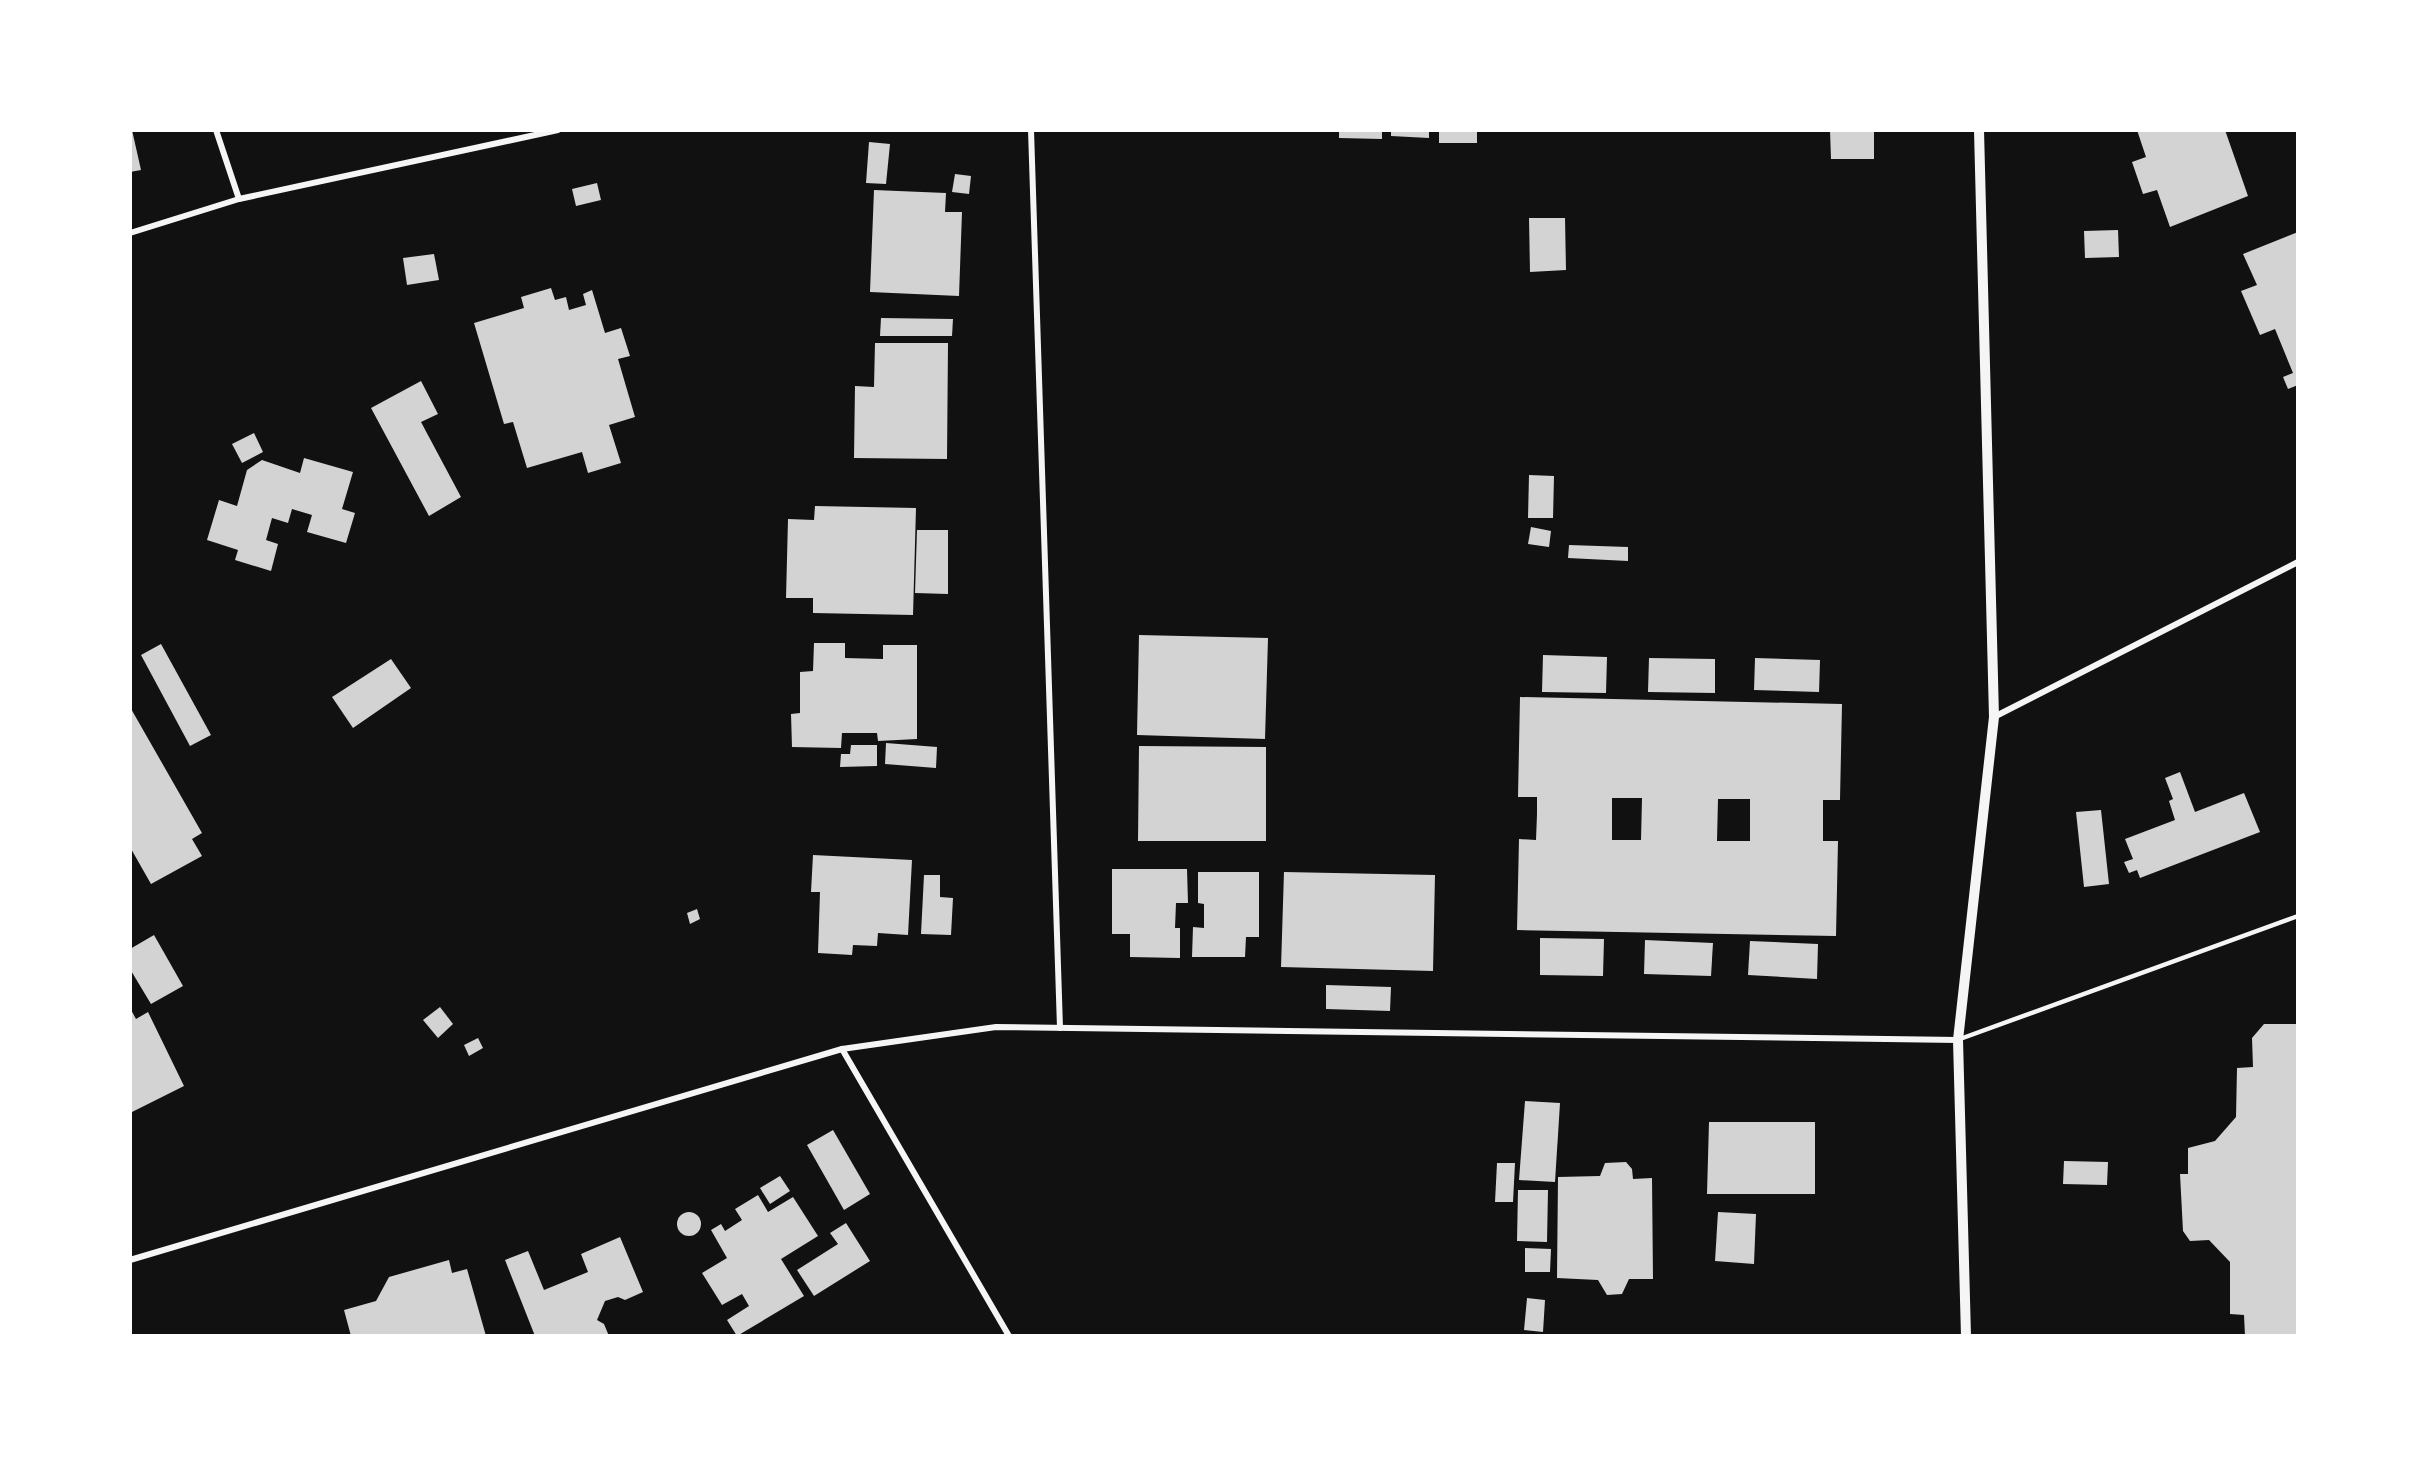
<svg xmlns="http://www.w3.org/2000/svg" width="2428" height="1466" font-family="Jost,sans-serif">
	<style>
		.building { fill: #d3d3d3; fill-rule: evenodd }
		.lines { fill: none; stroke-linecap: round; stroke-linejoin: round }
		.service { stroke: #f5f5f5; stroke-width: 4.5 }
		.minor { stroke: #f5f5f5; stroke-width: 6 }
		.tertiary { stroke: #f5f5f5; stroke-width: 10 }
	</style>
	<rect width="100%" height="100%" fill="#111"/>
	<g class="building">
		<polygon points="130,130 132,130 141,170 130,172"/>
		<polygon points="1339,130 1382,130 1382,139 1339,138"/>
		<polygon points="1391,130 1429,130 1429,138 1391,136"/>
		<rect x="1439" y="130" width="38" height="13"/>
		<polygon points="1830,130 1874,130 1874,159 1831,159"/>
		<polygon points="2137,130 2225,130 2248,196 2170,227 2157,190 2143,194 2132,162 2146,157"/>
		<polygon points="869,142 890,144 886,184 866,183"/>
		<polygon points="955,174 971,176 969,194 952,192"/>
		<polygon points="597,183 601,200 576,206 572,189"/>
		<polygon points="874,190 946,193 945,212 962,212 959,296 870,292"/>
		<polygon points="1529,218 1565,218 1566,270 1530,272"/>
		<polygon points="2118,230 2119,257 2085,258 2084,231"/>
		<polygon points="2298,232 2298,385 2288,389 2283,377 2293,373 2275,329 2260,335 2241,291 2257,285 2243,254"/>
		<polygon points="434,254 439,280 407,285 403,258"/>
		<polygon points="551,288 555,300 566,297 569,310 586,305 583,294 592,290 605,333 621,328 630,356 618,359 635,417 609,425 621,463 588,473 582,452 527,468 513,422 504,424 474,323 524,308 521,297"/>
		<polygon points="881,318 953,319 952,336 880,336"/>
		<polygon points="875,343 948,343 947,459 854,458 855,386 874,387"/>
		<polygon points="421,381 438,414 421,422 461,497 429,516 371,408"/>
		<polygon points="254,433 263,452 242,463 232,444"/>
		<polygon points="304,458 353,472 342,509 355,513 346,543 307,532 312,515 292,509 288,523 272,518 266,540 278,544 271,571 235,560 238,550 207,540 219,500 237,506 247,470 262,460 300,473"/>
		<polygon points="1529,475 1554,476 1553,518 1528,518"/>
		<polygon points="815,506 916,508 913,615 813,613 813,598 786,598 788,519 814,520"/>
		<polygon points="1531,527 1551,531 1549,547 1528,544"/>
		<polygon points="917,530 948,530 948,594 915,593"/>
		<polygon points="1569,545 1628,547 1628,561 1568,558"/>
		<polygon points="1139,635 1268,638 1265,739 1137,735"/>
		<polygon points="814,643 845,643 845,658 883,659 883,645 917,645 917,739 878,741 877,733 842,733 841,748 792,747 791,714 800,713 800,672 813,671"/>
		<polygon points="161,644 211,735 190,746 141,655"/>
		<polygon points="1543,655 1607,657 1606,693 1542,692"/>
		<polygon points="1649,658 1715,659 1715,693 1648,692"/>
		<polygon points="1755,658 1820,660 1819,692 1754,690"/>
		<polygon points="391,659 411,688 353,728 332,697"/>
		<path d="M 1520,697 L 1842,704 L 1840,800 L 1823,800 L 1823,841 L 1838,841 L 1836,936 L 1517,930 L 1519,839 L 1536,840 L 1537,814 L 1537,797 L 1518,797 ZM 1612,798 L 1642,798 L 1641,840 L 1612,840 ZM 1718,799 L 1750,799 L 1750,841 L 1717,841 Z"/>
		<polygon points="130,707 202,833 192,839 202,856 151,884 130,847"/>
		<polygon points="886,743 937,747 936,768 885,764"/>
		<polygon points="851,745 877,745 877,766 840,767 841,754 850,754"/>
		<polygon points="1139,746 1266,747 1266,841 1138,841"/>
		<polygon points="2180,772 2195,812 2244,793 2260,832 2140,878 2137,870 2129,873 2124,862 2133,859 2125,839 2175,820 2169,801 2173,799 2165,778"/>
		<polygon points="2101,810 2109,884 2084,887 2076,812"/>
		<polygon points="813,855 912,860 908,935 878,933 877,946 853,945 852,955 818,953 820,892 811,892"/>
		<polygon points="1112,869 1187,869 1188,903 1176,903 1175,928 1180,928 1180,958 1130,957 1130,934 1112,934"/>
		<polygon points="1198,872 1259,872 1259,937 1246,937 1245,957 1192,957 1193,927 1204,928 1204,904 1198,903"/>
		<polygon points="1284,872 1435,875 1433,971 1281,967"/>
		<polygon points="924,875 940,875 940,897 953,898 951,935 921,934"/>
		<polygon points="697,909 700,919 690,924 687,913"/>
		<polygon points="154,935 183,986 151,1004 130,969 130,949"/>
		<polygon points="1540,938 1604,939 1603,976 1540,975"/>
		<polygon points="1645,940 1713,943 1711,976 1644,974"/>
		<polygon points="1750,941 1818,944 1817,979 1748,975"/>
		<polygon points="1326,985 1391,987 1390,1011 1326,1009"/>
		<polygon points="440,1007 453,1024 438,1038 423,1020"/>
		<polygon points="130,1008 136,1019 148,1012 184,1086 130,1113"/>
		<polygon points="2264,1024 2298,1024 2298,1336 2245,1336 2244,1315 2230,1314 2230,1262 2209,1240 2190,1241 2183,1231 2180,1174 2188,1174 2188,1148 2215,1141 2236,1117 2237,1068 2253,1067 2252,1038"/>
		<polygon points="478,1038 483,1048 469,1056 464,1045"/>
		<polygon points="1525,1101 1560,1103 1555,1182 1519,1180"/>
		<polygon points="1709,1122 1815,1122 1815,1194 1707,1194"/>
		<polygon points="833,1130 870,1194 844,1210 807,1145"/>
		<polygon points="2064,1161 2108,1162 2107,1185 2063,1184"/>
		<polygon points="1626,1162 1632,1169 1633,1179 1652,1178 1653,1279 1629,1279 1622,1294 1607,1295 1598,1280 1557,1278 1558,1177 1600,1176 1605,1163"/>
		<polygon points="1497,1163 1515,1163 1513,1202 1495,1202"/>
		<polygon points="780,1176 790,1191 770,1204 760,1188"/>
		<polygon points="1518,1190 1548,1190 1547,1242 1517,1241"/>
		<polygon points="758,1195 768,1212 793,1197 818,1236 781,1259 804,1296 737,1336 727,1320 749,1306 742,1294 722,1305 702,1273 727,1258 711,1230 721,1224 725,1231 742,1220 735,1209"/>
		<circle cx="689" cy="1224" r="12"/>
		<polygon points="1718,1212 1756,1214 1754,1264 1715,1261"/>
		<polygon points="846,1223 870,1261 814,1296 797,1270 838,1244 830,1233"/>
		<polygon points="620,1237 643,1292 625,1300 618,1297 605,1301 597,1320 604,1324 609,1336 535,1336 505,1260 528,1251 544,1290 588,1272 581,1254"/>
		<polygon points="1525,1248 1551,1249 1550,1272 1525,1272"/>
		<polygon points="449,1260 452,1273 467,1269 486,1336 351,1336 344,1310 376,1301 389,1277"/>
		<polygon points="1527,1298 1545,1300 1543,1332 1524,1330"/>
	</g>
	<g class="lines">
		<polyline class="service" points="1960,1039 2298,916"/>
		<g class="minor">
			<polyline points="216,130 239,199"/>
			<polyline points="1031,130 1060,1028"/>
			<polyline points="130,233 239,199 558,130"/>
			<polyline points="1994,717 2298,562"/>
			<polyline points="842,1049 1009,1336"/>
			<polyline points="130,1260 842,1049 996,1027 1958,1040"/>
		</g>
		<polyline class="tertiary" points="1966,1336 1958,1040 1994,717 1979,130"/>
	</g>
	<rect width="2428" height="1466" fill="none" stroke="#ffffff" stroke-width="264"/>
</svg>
